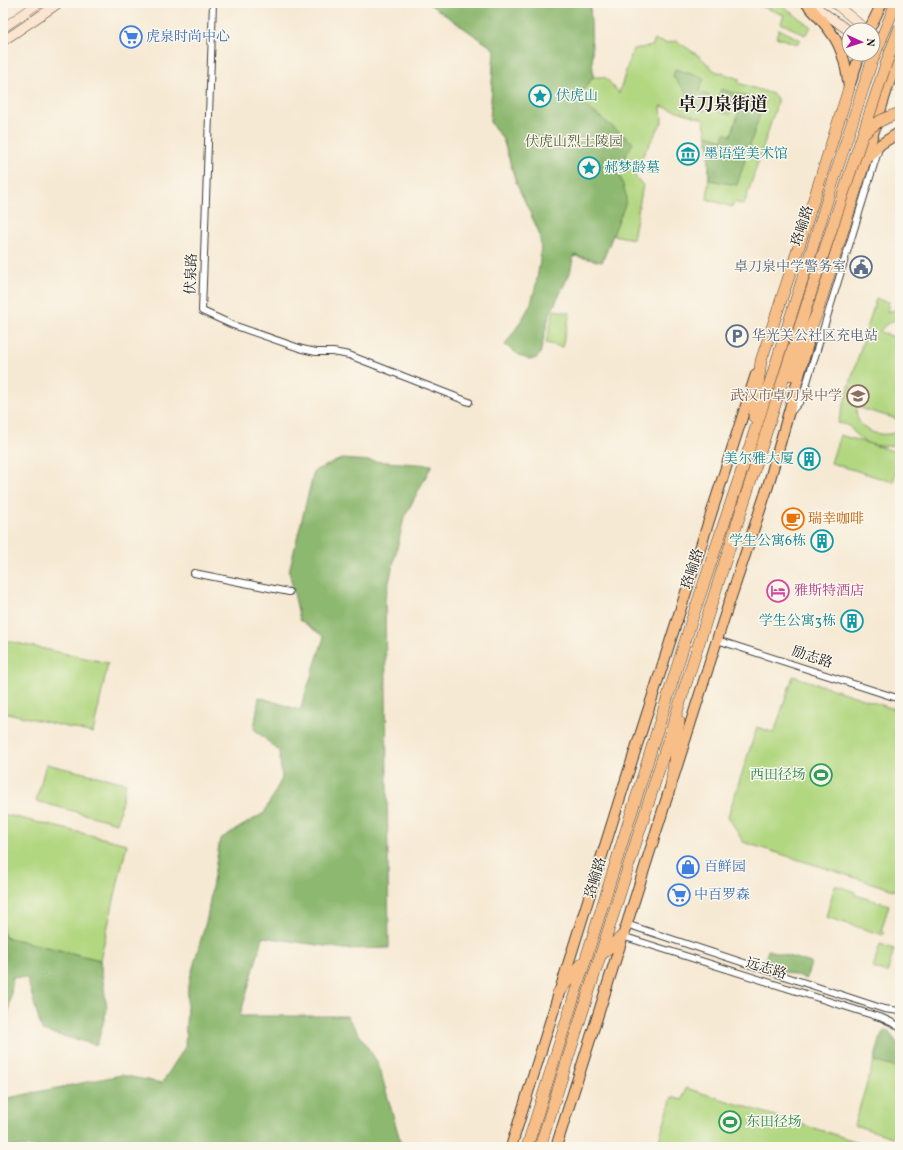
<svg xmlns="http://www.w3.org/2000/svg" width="903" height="1150" font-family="Vollkorn,'Noto Serif SC',serif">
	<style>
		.green { fill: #b2d781; stroke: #677a4e }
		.forest { fill: #8db86f; stroke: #546a46 }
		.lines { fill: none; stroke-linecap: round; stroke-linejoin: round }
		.minor-casing { stroke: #3d3b37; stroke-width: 8 }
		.tertiary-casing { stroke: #3d3b37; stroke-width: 10 }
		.secondary-casing { stroke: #3d3b37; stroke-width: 10 }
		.primary-casing { stroke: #3d3b37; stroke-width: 12 }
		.trunk-casing { stroke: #3d3b37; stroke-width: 12 }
		.minor { stroke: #fff; stroke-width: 6 }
		.tertiary { stroke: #fff; stroke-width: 8 }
		.secondary { stroke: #fce5cf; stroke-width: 9 }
		.primary { stroke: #f7be88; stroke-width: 10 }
		.trunk { stroke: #f7be88; stroke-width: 11 }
		.trunk-bridge-casing { stroke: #3d3b37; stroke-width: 12; stroke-linecap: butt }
		.trunk-bridge { stroke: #f7be88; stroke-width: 11 }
		.labels { text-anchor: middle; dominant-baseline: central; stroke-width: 3; stroke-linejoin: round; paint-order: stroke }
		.shop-label { font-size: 14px; fill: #366cbe; stroke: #fbf7ec; text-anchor: start }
		.culture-label { font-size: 14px; fill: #0d838f; stroke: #fbf7ec; text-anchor: start }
		.park-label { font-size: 14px; fill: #505d3f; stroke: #fbf7ec }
		.street-label { font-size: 14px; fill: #1c1c1c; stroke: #fbf7ec }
		.service-label { font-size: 14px; fill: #4e5e75; stroke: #fbf7ec; text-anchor: end }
		.education-label { font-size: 14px; fill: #785e54; stroke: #fbf7ec; text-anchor: end }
		.food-label { font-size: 14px; fill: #c56008; stroke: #fbf7ec; text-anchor: start }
		.hotel-label { font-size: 14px; fill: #b23c85; stroke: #fbf7ec; text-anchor: start }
		.leisure-label { font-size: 14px; fill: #27864d; stroke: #fbf7ec; text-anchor: end }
		.district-label { font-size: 18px; font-weight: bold; fill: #1c1c1c; stroke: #fbf7ec }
	</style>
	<rect width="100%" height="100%" fill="#fbf7ec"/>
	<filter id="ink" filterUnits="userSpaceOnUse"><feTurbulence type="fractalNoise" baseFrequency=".025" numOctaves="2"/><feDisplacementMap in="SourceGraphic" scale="8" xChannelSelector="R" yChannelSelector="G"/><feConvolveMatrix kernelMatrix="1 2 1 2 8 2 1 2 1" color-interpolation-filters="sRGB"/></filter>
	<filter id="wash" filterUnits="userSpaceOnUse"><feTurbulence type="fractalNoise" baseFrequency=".012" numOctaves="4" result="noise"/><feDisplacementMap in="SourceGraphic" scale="16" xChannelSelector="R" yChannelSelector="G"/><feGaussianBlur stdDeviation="0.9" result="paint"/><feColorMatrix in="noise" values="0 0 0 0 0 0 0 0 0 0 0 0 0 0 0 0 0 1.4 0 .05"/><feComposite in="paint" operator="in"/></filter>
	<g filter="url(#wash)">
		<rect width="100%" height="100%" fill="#f6e9d3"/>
		<g class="green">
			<path d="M 428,3 L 590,3 L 593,77 L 605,77 L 619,93 L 633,49 L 652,46 L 655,40 L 666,43 L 677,41 L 699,56 L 715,71 L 740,79 L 738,83 L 773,94 L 777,98 L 777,104 L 744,205 L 734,202 L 732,207 L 707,199 C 710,172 711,146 703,119 L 661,106 L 662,122 L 638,164 L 635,173 L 636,179 L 643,185 L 633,239 L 613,235 L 602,262 L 541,249 L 541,238 L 538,230 L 516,182 L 504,142 L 501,136 L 490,122 L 494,49 Z"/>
			<polygon points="753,3 779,3 811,27 805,35 781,23 784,15"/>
			<polygon points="779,29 801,40 797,44 776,37"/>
			<path d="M 876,299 L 889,302 L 887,312 L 900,308 L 900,319 C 891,321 884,324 880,332 L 900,339 L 900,420 L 857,407 C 852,430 883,441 900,430 L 900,443 C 887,449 869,446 858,437 C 855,434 853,430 850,427 C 848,425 842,424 838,423 Z"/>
			<polygon points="554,310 570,313 562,347 546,343"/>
			<polygon points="840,435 900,453 900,459 893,482 831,463"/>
			<polygon points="3,640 108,663 93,733 3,712"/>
			<polygon points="793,676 900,711 900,892 743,842 728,816 757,727 774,733"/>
			<polygon points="46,764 126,783 117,823 36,801"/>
			<polygon points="3,814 127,844 100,960 5,937 3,931"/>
			<polygon points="835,885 855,892 855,895 889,905 881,931 884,933 883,935 826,917"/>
			<polygon points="880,944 894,949 887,973 873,968"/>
			<polygon points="874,1061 900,1069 900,1123 895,1138 854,1125"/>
			<polygon points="686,1088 874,1147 657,1147 672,1097 682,1100"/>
		</g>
		<g class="forest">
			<path d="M 428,3 L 590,3 L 593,77 L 577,99 L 633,143 L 618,169 L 626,195 L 626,202 L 602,262 L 574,255 L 570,273 L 549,316 L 540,354 C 532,368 514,351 505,345 C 514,331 524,318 531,303 C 535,291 537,279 539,267 C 541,254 542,243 538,230 L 516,182 L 504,142 L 501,136 L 490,122 L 494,49 Z"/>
			<polygon points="675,69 704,78 699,92 710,96 705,111 696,109 686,92 673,77"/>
			<polygon points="721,89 764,102 737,185 709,180 709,150 707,135 723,140 725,133 731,136 740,108 733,105 730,115 715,110"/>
			<polygon points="341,459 432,465 404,518 385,599 389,948 345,949 263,937 240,1016 347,1016 378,1063 400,1140 401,1147 3,1147 3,1099 121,1075 162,1083 185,1047 188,985 207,918 220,839 264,813 282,778 279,751 254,729 259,697 300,710 324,637 300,620 289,571 314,471"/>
			<polygon points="3,931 5,937 100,960 107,1009 97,1045 42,1031 27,978 13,977 6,1034 3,1034"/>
			<polygon points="768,950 811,963 806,979 764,965"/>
			<polygon points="885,1030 888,1031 900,1047 900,1069 874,1061 882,1033"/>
		</g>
	</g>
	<g filter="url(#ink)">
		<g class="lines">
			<g class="minor-casing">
				<g id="minor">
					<polyline points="213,3 202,311 233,325 302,349 316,352 333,352 349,355 469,402"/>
					<polyline points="790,413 801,400 803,395 879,148"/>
					<polyline points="194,573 289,592"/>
					<polyline points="717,640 900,699"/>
					<polyline points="626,924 884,1009 900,1011"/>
					<polyline points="622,936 882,1018 895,1024 900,1028"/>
				</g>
			</g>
			<g class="tertiary-casing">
				<polyline id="tertiary" points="894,68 900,74"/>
			</g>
			<g class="secondary-casing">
				<g id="secondary">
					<polyline points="811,3 849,31"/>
					<polyline points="834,3 867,30"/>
					<polyline points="3,28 39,3"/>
					<polyline points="873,35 895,53"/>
					<polyline points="3,41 59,3"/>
				</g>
			</g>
			<g class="primary-casing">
				<g id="primary">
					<path d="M 806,3 C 835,35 844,44 849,88"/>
					<polyline points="869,30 882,3"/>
					<polyline points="850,84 860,54"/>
					<polyline points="868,157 881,144 900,132"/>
					<polyline points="865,160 888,86 900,53"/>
					<polyline points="511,1147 619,801 756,374"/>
					<polyline points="556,1147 723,621 768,486 808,344"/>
				</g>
			</g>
			<g class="trunk-casing">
				<g id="trunk">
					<polyline points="791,375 817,313 865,160"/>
					<polyline points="754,417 761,361 800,243 849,88"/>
					<polyline points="671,786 679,721"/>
					<polyline points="601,955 622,936"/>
					<polyline points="558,993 582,963"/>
					<polyline points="527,1147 693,616 751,443 831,188"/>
					<polyline points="540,1147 683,693 819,267"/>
				</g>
			</g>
			<use href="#minor" class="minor"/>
			<use href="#tertiary" class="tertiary"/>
			<use href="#secondary" class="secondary"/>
			<use href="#primary" class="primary"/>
			<use href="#trunk" class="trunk"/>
			<g class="trunk-bridge-casing">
				<g id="trunk-bridge">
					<path d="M 863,135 C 872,124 886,117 900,113"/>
					<polyline points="831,188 871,64 896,3"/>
					<polyline points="819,267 887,61 900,27"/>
				</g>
			</g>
			<use href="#trunk-bridge" class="trunk-bridge"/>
		</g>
	</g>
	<defs>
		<g id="supermarket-ring" transform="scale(1.15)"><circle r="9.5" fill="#fbf7ec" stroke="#3f7fe0" stroke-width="1.5"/><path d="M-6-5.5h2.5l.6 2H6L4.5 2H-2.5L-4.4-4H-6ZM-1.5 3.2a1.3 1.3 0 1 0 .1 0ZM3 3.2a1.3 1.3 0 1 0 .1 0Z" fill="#3f7fe0"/></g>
		<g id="sight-ring" transform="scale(1.15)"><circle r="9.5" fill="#fbf7ec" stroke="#0f9aa8" stroke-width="1.5"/><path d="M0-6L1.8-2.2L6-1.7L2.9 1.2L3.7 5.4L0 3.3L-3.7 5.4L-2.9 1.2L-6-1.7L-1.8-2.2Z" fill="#0f9aa8"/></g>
		<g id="museum-ring" transform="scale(1.15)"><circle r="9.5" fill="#fbf7ec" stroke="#0f9aa8" stroke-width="1.5"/><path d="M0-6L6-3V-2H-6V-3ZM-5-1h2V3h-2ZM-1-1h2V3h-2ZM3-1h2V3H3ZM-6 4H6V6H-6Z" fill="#0f9aa8"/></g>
		<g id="civic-ring" transform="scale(1.15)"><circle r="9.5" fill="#fbf7ec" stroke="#5c6f8a" stroke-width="1.5"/><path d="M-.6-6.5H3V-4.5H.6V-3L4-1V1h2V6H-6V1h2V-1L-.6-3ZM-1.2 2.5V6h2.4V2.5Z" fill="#5c6f8a"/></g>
		<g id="parking-ring" transform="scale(1.15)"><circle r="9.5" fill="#fbf7ec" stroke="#5c6f8a" stroke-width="1.5"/><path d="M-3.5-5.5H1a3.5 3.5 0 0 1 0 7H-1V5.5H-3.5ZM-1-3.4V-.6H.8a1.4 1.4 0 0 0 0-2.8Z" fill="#5c6f8a"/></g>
		<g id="school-ring" transform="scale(1.15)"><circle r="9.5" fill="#fbf7ec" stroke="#8d6e63" stroke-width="1.5"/><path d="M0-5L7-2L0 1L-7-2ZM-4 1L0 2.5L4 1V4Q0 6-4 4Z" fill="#8d6e63"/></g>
		<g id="building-ring" transform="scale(1.15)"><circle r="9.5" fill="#fbf7ec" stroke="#0f9aa8" stroke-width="1.5"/><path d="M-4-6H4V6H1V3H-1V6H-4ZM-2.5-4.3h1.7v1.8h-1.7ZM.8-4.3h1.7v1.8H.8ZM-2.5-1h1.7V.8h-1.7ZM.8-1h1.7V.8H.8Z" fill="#0f9aa8"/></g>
		<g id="cafe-ring" transform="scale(1.15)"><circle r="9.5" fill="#fbf7ec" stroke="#e8710a" stroke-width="1.5"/><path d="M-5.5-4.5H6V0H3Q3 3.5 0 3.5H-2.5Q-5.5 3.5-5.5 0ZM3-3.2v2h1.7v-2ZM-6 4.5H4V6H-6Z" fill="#e8710a"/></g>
		<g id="hotel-ring" transform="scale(1.15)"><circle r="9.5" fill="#fbf7ec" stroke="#d1479c" stroke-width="1.5"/><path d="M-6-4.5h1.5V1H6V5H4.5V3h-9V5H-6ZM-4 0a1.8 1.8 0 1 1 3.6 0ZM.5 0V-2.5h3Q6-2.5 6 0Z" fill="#d1479c"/></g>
		<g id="stadium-ring" transform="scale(1.15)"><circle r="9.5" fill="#fbf7ec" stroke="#2e9e5b" stroke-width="1.5"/><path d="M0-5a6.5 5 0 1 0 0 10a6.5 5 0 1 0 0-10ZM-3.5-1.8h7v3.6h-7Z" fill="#2e9e5b"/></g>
		<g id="shop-ring" transform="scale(1.15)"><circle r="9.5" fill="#fbf7ec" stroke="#3f7fe0" stroke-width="1.5"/><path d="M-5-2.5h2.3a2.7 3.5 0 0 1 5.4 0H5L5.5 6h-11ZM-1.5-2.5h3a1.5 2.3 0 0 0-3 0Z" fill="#3f7fe0"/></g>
	</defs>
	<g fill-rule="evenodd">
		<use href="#supermarket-ring" x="131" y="37"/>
		<use href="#sight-ring" x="540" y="96"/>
		<use href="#museum-ring" x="688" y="154"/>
		<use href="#sight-ring" x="589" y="168"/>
		<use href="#civic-ring" x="861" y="267"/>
		<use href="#parking-ring" x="737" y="336"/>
		<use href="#school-ring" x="858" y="396"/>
		<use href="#building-ring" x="809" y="459"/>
		<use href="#cafe-ring" x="793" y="519"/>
		<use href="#building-ring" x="822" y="541"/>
		<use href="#hotel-ring" x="778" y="591"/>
		<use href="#building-ring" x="852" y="621"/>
		<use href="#stadium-ring" x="821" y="775"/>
		<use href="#shop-ring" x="688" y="867"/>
		<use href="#supermarket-ring" x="679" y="895"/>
		<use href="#stadium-ring" x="730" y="1122"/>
	</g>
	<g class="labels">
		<g class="shop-label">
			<text x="146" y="37">虎泉时尚中心</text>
			<text x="704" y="867">百鲜园</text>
			<text x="694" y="895">中百罗森</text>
		</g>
		<g class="culture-label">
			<text x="556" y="96">伏虎山</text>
			<text x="704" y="154">墨语堂美术馆</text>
			<text x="604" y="168">郝梦龄墓</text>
			<text x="794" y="459" text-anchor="end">美尔雅大厦</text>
			<text x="806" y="541" text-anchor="end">学生公寓6栋</text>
			<text x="836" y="621" text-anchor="end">学生公寓3栋</text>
		</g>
		<g class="park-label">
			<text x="574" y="142">伏虎山烈士陵园</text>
		</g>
		<g class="street-label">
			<text transform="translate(803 226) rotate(-72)">珞喻路</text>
			<text transform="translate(192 274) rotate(-88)">伏泉路</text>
			<text transform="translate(693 569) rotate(-72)">珞喻路</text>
			<text transform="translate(812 658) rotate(18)">励志路</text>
			<text transform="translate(596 878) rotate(-73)">珞喻路</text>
			<text transform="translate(766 969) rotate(17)">远志路</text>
		</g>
		<g class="service-label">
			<text x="846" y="267">卓刀泉中学警务室</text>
			<text x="752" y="336" text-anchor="start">华光关公社区充电站</text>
		</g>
		<g class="education-label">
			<text x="842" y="396">武汉市卓刀泉中学</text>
		</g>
		<g class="food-label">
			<text x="808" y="519">瑞幸咖啡</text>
		</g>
		<g class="hotel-label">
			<text x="794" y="591">雅斯特酒店</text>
		</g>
		<g class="leisure-label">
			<text x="806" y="775">西田径场</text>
			<text x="746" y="1122" text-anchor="start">东田径场</text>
		</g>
		<g class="district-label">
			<text x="723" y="105">卓刀泉街道</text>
		</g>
	</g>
	<rect width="903" height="1150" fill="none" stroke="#fbf7ec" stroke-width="16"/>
	<g transform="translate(861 42) rotate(93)"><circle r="19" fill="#fbf7ec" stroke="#a29f99"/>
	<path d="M0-3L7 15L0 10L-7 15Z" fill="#b5179e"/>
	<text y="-6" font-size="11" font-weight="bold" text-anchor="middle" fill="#1c1c1c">N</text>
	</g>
</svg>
